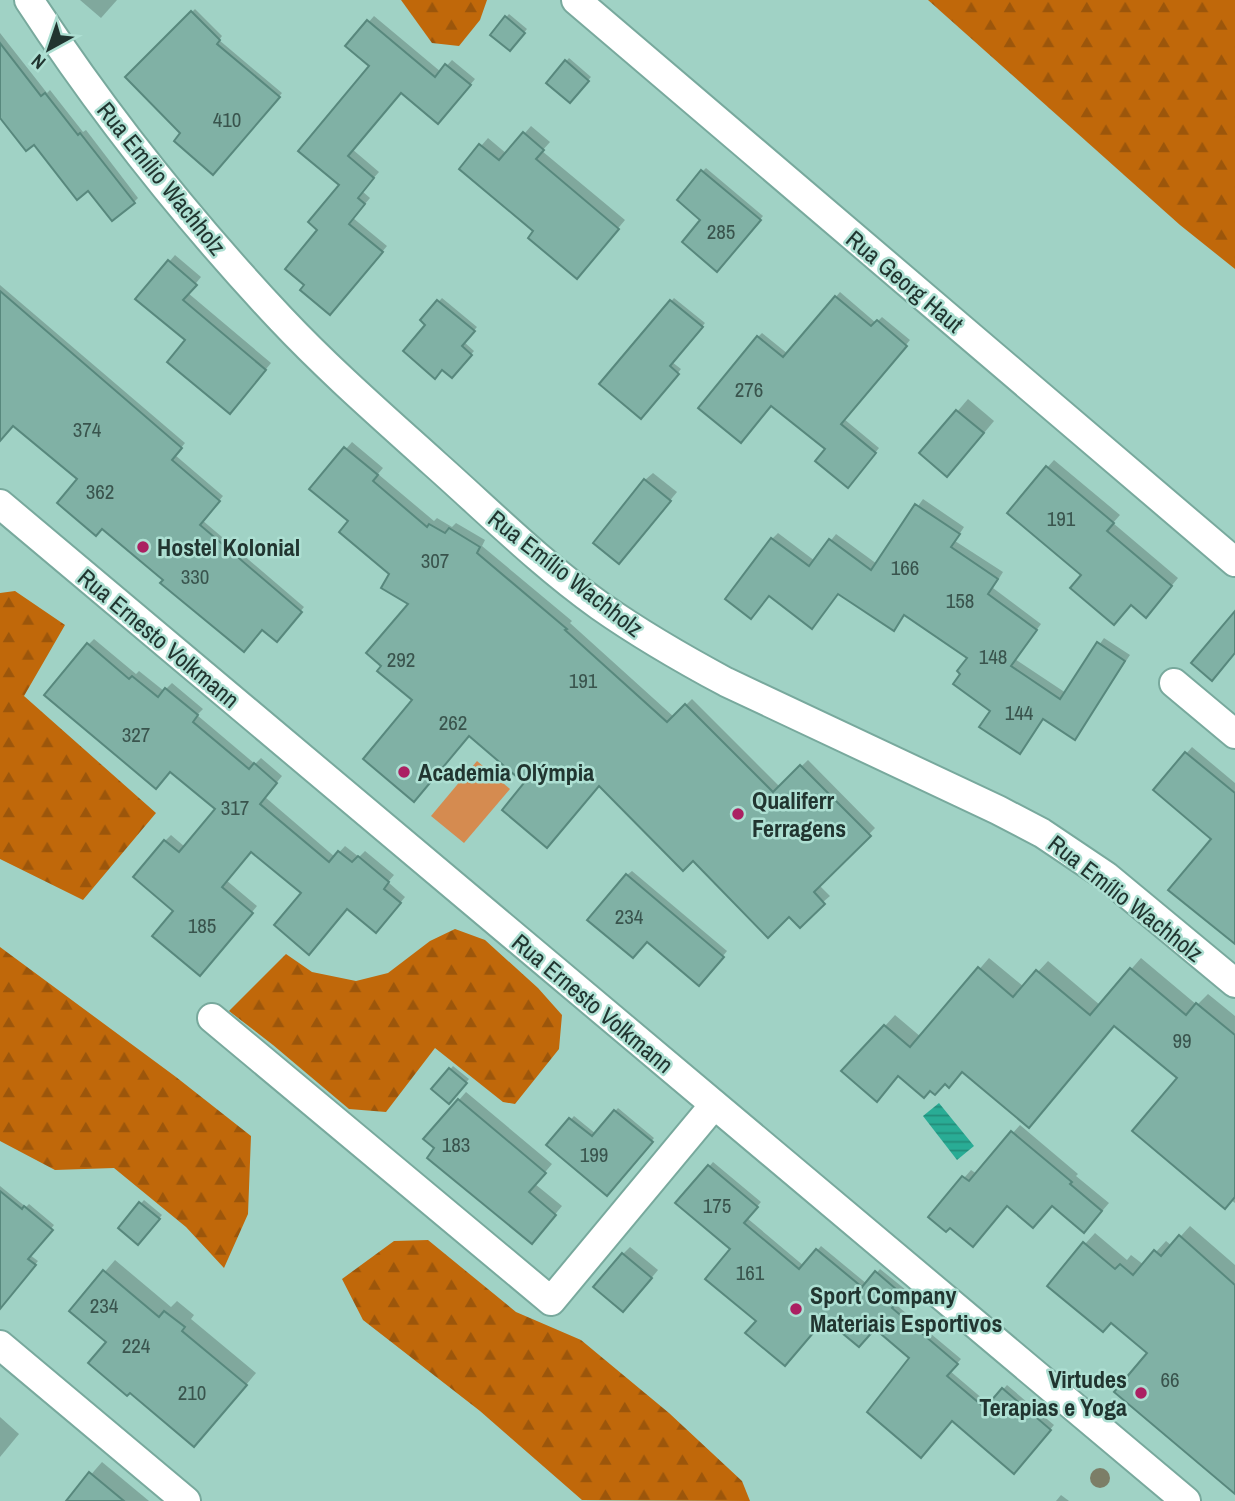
<svg xmlns="http://www.w3.org/2000/svg" width="1235" height="1501" font-family="'Archivo Narrow',sans-serif">
	<style>
		.green { fill: #d58b50 }
		.forest { fill: url(#forest-firs) }
		.water { fill: url(#water-rules) }
		.shadow { fill: #0003 }
		.building { fill: #80b1a5; stroke: #58887d; stroke-width: 2 }
		.lines { fill: none; stroke-linecap: round; stroke-linejoin: round }
		.minor-casing { stroke: #78a99d; stroke-width: 32 }
		.minor { stroke: #fff; stroke-width: 28 }
		.tree { fill: #7c7e67 }
		.poi-dot { fill: #ab2062; stroke: #addfd2; stroke-width: 2.5 }
		.labels { text-anchor: middle; dominant-baseline: central; stroke-width: 5; stroke-linejoin: round; paint-order: stroke }
		.number-label { font-size: 21px; fill: #39544d }
		.street-label { font-size: 24px; fill: #213530; stroke: #addfd2 }
		.poi-label { font-size: 24px; font-weight: bold; fill: #213530; stroke: #addfd2; text-anchor: start }
	</style>
	<defs>
		<pattern id="forest-firs" width="22" height="20" patternUnits="userSpaceOnUse" patternTransform="scale(1.75)"><rect width="22" height="20" fill="#c0680a"/><path d="M5 1l3.5 6h-7zM16 11l3.5 6h-7z" fill="#9c560b"/></pattern>
		<pattern id="water-rules" width="6" height="5" patternUnits="userSpaceOnUse" patternTransform="scale(1.75)"><rect width="6" height="5" fill="#29ac95"/><path d="M0 2.5h6" fill="none" stroke="#238d7a"/></pattern>
	</defs>
	<rect width="100%" height="100%" fill="#a0d2c5"/>
	<polygon class="green" points="477,761 510,789 464,843 431,816"/>
	<g class="forest">
		<polygon points="401,0 487,0 480,20 459,46 432,43"/>
		<polygon points="928,0 1235,0 1235,269 1180,225"/>
		<polygon points="15,591 65,625 24,696 156,813 83,900 0,859 0,593"/>
		<polygon points="455,929 485,940 538,988 562,1015 559,1049 515,1104 503,1102 435,1048 386,1112 349,1109 273,1045 229,1011 286,954 312,972 356,981 388,973 430,941"/>
		<polygon points="0,947 176,1077 251,1136 248,1214 224,1268 186,1227 114,1168 55,1170 0,1141"/>
		<polygon points="428,1240 516,1312 581,1340 669,1413 742,1481 750,1501 582,1500 480,1411 363,1320 342,1279 394,1241"/>
	</g>
	<polygon class="water" points="939,1103 974,1146 957,1160 923,1116"/>
	<g class="shadow">
		<polygon points="80,0 117,0 101,18"/>
		<polygon points="195,9 222,36 219,40 282,93 213,173 183,133 127,77"/>
		<polygon points="509,14 527,29 510,49 492,34"/>
		<polygon points="374,16 441,72 452,60 475,79 443,117 401,91 352,149 379,172 362,191 370,198 353,218 387,246 336,307 320,230 342,185 300,150 371,66 348,46"/>
		<polygon points="0,33 47,93 50,90 83,132 86,130 138,198 134,202 34,142 0,115"/>
		<polygon points="569,58 591,77 570,101 548,83"/>
		<polygon points="531,126 550,142 542,151 625,220 584,269 461,169 488,138 507,154"/>
		<polygon points="706,168 763,216 720,266 703,220 703,171"/>
		<polygon points="175,255 201,277 188,293 271,363 236,406 187,340 169,262"/>
		<polygon points="0,285 185,443 175,455 223,496 202,520 304,607 280,636 165,580 79,479 13,424 0,439"/>
		<polygon points="840,292 876,323 882,317 910,340 844,419 879,448 852,481 827,449 758,337 762,333 788,354"/>
		<polygon points="442,298 477,327 464,342 474,351 455,373 442,368 427,325 422,320"/>
		<polygon points="674,298 705,323 672,362 681,369 644,414 602,384"/>
		<polygon points="968,399 994,421 959,463 922,453"/>
		<polygon points="352,442 383,468 378,474 434,521 437,518 452,527 456,523 485,540 482,546 572,621 570,623 674,717 692,699 780,787 808,760 875,828 819,885 830,896 823,902 789,914 693,859 599,784 527,783 469,734 415,700 410,603 392,574 350,521 312,489"/>
		<polygon points="1054,460 1120,515 1113,523 1178,578 1153,608 1131,603 1047,468"/>
		<polygon points="653,473 677,492 626,554 645,480"/>
		<polygon points="923,499 964,527 955,541 1003,572 993,588 1041,624 1015,659 1066,693 1104,638 1130,655 1075,737 1044,718 1020,752 962,674 970,657 905,614 893,629 772,539 778,533 815,561 836,534 877,564"/>
		<polygon points="94,639 136,674 139,671 164,691 172,683 203,709 197,715 255,764 261,758 282,776 265,797 335,857 345,846 359,857 365,851 394,875 388,882 405,897 382,925 348,907 303,893 252,850 226,880 257,906 206,968 176,911 165,841 171,835 185,847 217,809 88,645"/>
		<polygon points="1192,747 1235,783 1235,942 1213,839 1155,790"/>
		<polygon points="632,871 727,951 704,979 627,875"/>
		<polygon points="989,958 1024,987 1048,961 1100,1005 1141,958 1197,1005 1208,994 1235,1016 1235,1203 1231,1200 1179,1078 1115,1024 963,1070 949,1085 885,1026 895,1015 921,1037"/>
		<polygon points="453,1066 469,1079 449,1102 434,1089"/>
		<polygon points="466,1092 552,1164 535,1184 562,1206 539,1234 437,1148 459,1100"/>
		<polygon points="618,1108 654,1138 610,1191 549,1145 574,1116 596,1134"/>
		<polygon points="1020,1125 1078,1174 1076,1176 1109,1203 1091,1224 1052,1204 1007,1205 950,1226 930,1217 971,1170 977,1174"/>
		<polygon points="713,1162 761,1202 747,1218 804,1266 821,1246 867,1284 880,1269 906,1290 894,1303 961,1359 950,1371 990,1405 1007,1385 1054,1425 1018,1467 912,1357 875,1327 825,1317 758,1321 733,1249 678,1203"/>
		<polygon points="0,1186 26,1207 29,1204 54,1225 30,1255 38,1261 10,1295 0,1287"/>
		<polygon points="144,1200 162,1215 138,1242 120,1227"/>
		<polygon points="1190,1226 1235,1265 1235,1492 1085,1244 1095,1233 1127,1260 1131,1255 1144,1265 1166,1241 1172,1246"/>
		<polygon points="630,1247 658,1270 631,1303 623,1254"/>
		<polygon points="115,1260 171,1307 177,1301 194,1315 191,1319 256,1373 205,1434 109,1342 71,1311"/>
		<polygon points="0,1417 19,1434 0,1457"/>
		<polygon points="102,1462 149,1501 68,1501"/>
		<polygon points="1061,1495 1069,1501 1056,1501"/>
	</g>
	<g class="building">
		<polygon points="191,11 220,40 217,44 280,97 213,175 174,141 180,133 125,77"/>
		<polygon points="505,16 525,33 510,51 490,35"/>
		<polygon points="367,20 435,77 445,64 471,85 438,124 401,93 348,156 374,178 358,198 365,204 349,224 383,252 330,315 300,290 304,285 285,269 317,230 308,222 339,185 298,151 369,66 345,46"/>
		<polygon points="0,43 41,96 45,93 78,135 80,133 135,203 112,221 88,191 77,200 34,145 26,151 0,118"/>
		<polygon points="565,60 589,81 570,103 546,83"/>
		<polygon points="523,132 544,150 536,159 619,229 577,279 528,238 533,231 459,169 479,144 499,160"/>
		<polygon points="701,170 761,220 717,272 682,242 700,220 677,200"/>
		<polygon points="168,260 197,285 183,300 266,370 230,414 167,362 185,340 135,299"/>
		<polygon points="0,291 182,448 172,460 220,501 200,525 302,612 277,642 262,630 244,652 160,583 163,580 102,529 96,536 57,503 77,479 13,426 0,441"/>
		<polygon points="835,296 871,326 877,320 907,346 841,424 876,453 848,488 815,461 825,449 771,406 741,443 698,408 757,336 783,357"/>
		<polygon points="437,300 475,331 462,346 472,355 452,378 442,370 435,379 403,351 425,325 420,320"/>
		<polygon points="670,300 703,327 670,366 679,374 641,419 599,384"/>
		<polygon points="956,410 984,433 947,477 919,453"/>
		<polygon points="344,447 378,475 373,481 427,527 429,524 445,533 449,528 480,547 477,553 567,629 565,630 667,722 685,704 773,792 800,765 871,836 814,892 825,904 800,928 789,917 768,938 693,861 683,871 599,786 547,848 502,810 524,783 469,736 414,802 363,759 412,700 377,671 381,666 366,653 408,604 381,588 389,574 339,532 348,521 309,489"/>
		<polygon points="1046,466 1114,523 1107,531 1172,586 1146,618 1131,605 1114,625 1070,588 1081,575 1007,513"/>
		<polygon points="644,479 671,501 619,564 593,543"/>
		<polygon points="915,504 960,534 951,547 998,579 988,594 1037,630 1011,666 1060,699 1097,642 1125,661 1075,740 1043,719 1020,754 979,727 990,711 953,684 960,674 957,671 967,658 904,615 894,631 838,594 812,629 769,596 751,619 725,599 771,538 809,566 829,539 871,570"/>
		<polygon points="1235,611 1235,653 1212,681 1191,663"/>
		<polygon points="87,643 129,679 132,676 158,697 165,688 198,715 193,722 249,769 254,763 277,783 260,804 329,862 338,851 352,862 358,856 389,882 384,889 401,903 376,933 347,909 309,955 274,925 301,893 251,852 222,887 253,913 200,976 152,936 173,911 133,877 164,840 179,852 215,809 170,772 156,789 44,695"/>
		<polygon points="1185,752 1235,793 1235,944 1168,890 1211,839 1153,790"/>
		<polygon points="626,874 724,957 699,986 647,942 633,958 587,920"/>
		<polygon points="978,967 1013,997 1036,970 1090,1015 1130,968 1186,1015 1196,1003 1235,1035 1235,1197 1225,1209 1132,1131 1177,1078 1114,1026 1029,1128 962,1072 949,1088 945,1084 935,1095 930,1091 924,1098 898,1076 877,1102 841,1071 884,1025 910,1047"/>
		<polygon points="449,1068 467,1083 449,1104 431,1089"/>
		<polygon points="458,1099 546,1173 529,1192 556,1215 532,1244 427,1158 434,1148 423,1139"/>
		<polygon points="614,1110 653,1142 607,1196 546,1145 569,1118 592,1136"/>
		<polygon points="1011,1131 1072,1182 1070,1184 1102,1211 1084,1233 1052,1206 1033,1228 1007,1206 973,1247 950,1228 946,1232 928,1217 962,1176 969,1181"/>
		<polygon points="708,1165 758,1207 744,1223 799,1269 816,1249 862,1287 875,1271 903,1295 892,1308 958,1364 947,1376 985,1408 1002,1388 1051,1430 1014,1474 952,1421 921,1458 867,1412 909,1358 875,1329 859,1347 825,1319 785,1366 745,1333 756,1321 705,1279 730,1249 675,1203"/>
		<polygon points="0,1191 22,1209 24,1206 53,1230 28,1259 36,1265 0,1309"/>
		<polygon points="139,1202 160,1219 138,1245 118,1228"/>
		<polygon points="1179,1235 1235,1285 1235,1494 1114,1392 1147,1353 1111,1323 1103,1332 1047,1286 1083,1242 1115,1269 1120,1264 1133,1275 1154,1250 1161,1256"/>
		<polygon points="622,1253 652,1278 623,1312 593,1287"/>
		<polygon points="103,1270 159,1317 164,1311 185,1327 182,1331 247,1385 194,1447 130,1393 127,1396 88,1363 106,1342 69,1311"/>
		<polygon points="89,1472 124,1501 66,1501"/>
	</g>
	<g class="lines">
		<g class="minor-casing">
			<g id="minor">
				<path d="M 29,0 C 103,113 189,221 281,319 C 330,371 383,417 435,464 C 489,512 541,564 600,606 C 640,634 683,659 726,682 L 998,810 L 1042,833 L 1106,876 L 1235,983"/>
				<polyline points="576,0 1235,562"/>
				<polyline points="0,504 1186,1501"/>
				<polyline points="1174,683 1235,734"/>
				<polyline points="212,1018 551,1301 714,1105"/>
				<polyline points="0,1345 186,1501"/>
			</g>
		</g>
		<use href="#minor" class="minor"/>
	</g>
	<circle class="tree" cx="1100" cy="1478" r="10"/>
	<g class="poi-dot">
		<circle cx="143" cy="547" r="7"/>
		<circle cx="404" cy="772" r="7"/>
		<circle cx="738" cy="814" r="7"/>
		<circle cx="796" cy="1309" r="7"/>
		<circle cx="1141" cy="1393" r="7"/>
	</g>
	<g class="labels">
		<g class="number-label">
			<text x="227" y="119">410</text>
			<text x="721" y="231">285</text>
			<text x="749" y="389">276</text>
			<text x="87" y="429">374</text>
			<text x="100" y="491">362</text>
			<text x="1061" y="518">191</text>
			<text x="435" y="560">307</text>
			<text x="905" y="567">166</text>
			<text x="195" y="576">330</text>
			<text x="960" y="600">158</text>
			<text x="993" y="656">148</text>
			<text x="401" y="659">292</text>
			<text x="583" y="680">191</text>
			<text x="1019" y="712">144</text>
			<text x="453" y="722">262</text>
			<text x="136" y="734">327</text>
			<text x="235" y="807">317</text>
			<text x="629" y="916">234</text>
			<text x="202" y="925">185</text>
			<text x="1182" y="1040">99</text>
			<text x="456" y="1144">183</text>
			<text x="594" y="1154">199</text>
			<text x="717" y="1205">175</text>
			<text x="750" y="1272">161</text>
			<text x="104" y="1305">234</text>
			<text x="136" y="1345">224</text>
			<text x="1170" y="1379">66</text>
			<text x="192" y="1392">210</text>
		</g>
		<g class="street-label">
			<text transform="translate(162 178) rotate(51)">Rua Emílio Wachholz</text>
			<text transform="translate(905 281) rotate(40)">Rua Georg Haut</text>
			<text transform="translate(566 573) rotate(38)">Rua Emílio Wachholz</text>
			<text transform="translate(159 638) rotate(40)">Rua Ernesto Volkmann</text>
			<text transform="translate(1126 898) rotate(38)">Rua Emílio Wachholz</text>
			<text transform="translate(593 1003) rotate(40)">Rua Ernesto Volkmann</text>
		</g>
		<g class="poi-label">
			<text x="157" y="547">Hostel Kolonial</text>
			<text x="418" y="772">Academia Olýmpia</text>
			<text x="752" y="800">Qualiferr<tspan x="752" dy="28">Ferragens</tspan></text>
			<text x="810" y="1295">Sport Company<tspan x="810" dy="28">Materiais Esportivos</tspan></text>
			<text x="1127" y="1379" text-anchor="end">Virtudes<tspan x="1127" dy="28">Terapias e Yoga</tspan></text>
		</g>
	</g>
	<g transform="translate(49 49) rotate(220)" stroke="#addfd2" stroke-width="5" paint-order="stroke">
	<path d="M0-5L12 26L0 18L-12 26Z" fill="#213530"/>
	<text y="-10" font-size="19" font-weight="bold" text-anchor="middle" fill="#213530">N</text>
	</g>
</svg>
